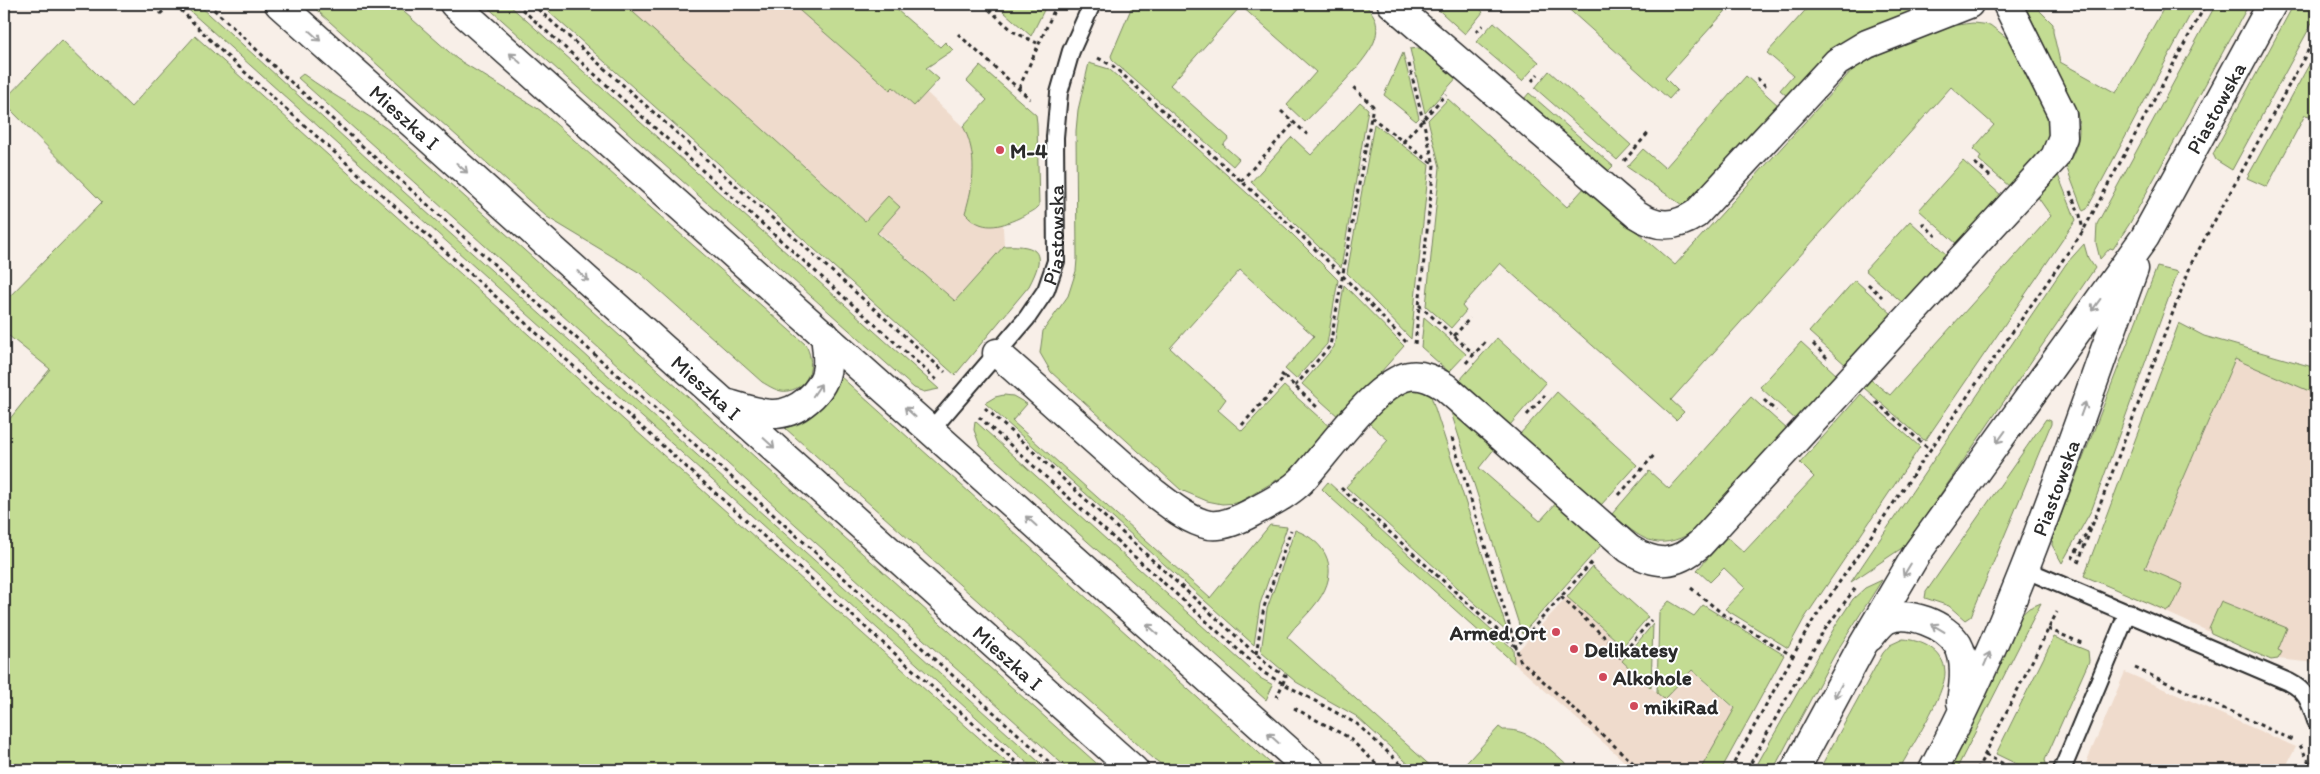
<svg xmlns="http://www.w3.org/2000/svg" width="2320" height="774" font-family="Itim,sans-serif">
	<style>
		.built { fill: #efdbcc }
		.green { fill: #c3dc93; stroke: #77845f }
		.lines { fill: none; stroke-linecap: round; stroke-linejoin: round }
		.service-casing { stroke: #2b2b2b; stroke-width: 20 }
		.minor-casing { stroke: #2b2b2b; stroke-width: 31 }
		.tertiary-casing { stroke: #2b2b2b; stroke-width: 31 }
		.path { stroke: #2b2b2b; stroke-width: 3; stroke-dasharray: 4 4; stroke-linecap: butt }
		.service { stroke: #fff; stroke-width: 16 }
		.minor { stroke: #fff; stroke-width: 28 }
		.tertiary { stroke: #fff; stroke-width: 28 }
		.oneway { stroke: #a0a0a0 }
		.poi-dot { fill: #d1495b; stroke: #fff; stroke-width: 2 }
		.labels { text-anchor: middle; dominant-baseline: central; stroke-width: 4; stroke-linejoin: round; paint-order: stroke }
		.street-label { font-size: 21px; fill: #2b2b2b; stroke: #fff }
		.poi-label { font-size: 21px; font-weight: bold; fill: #2b2b2b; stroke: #fff; text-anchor: start }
	</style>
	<rect width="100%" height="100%" fill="#f8efe8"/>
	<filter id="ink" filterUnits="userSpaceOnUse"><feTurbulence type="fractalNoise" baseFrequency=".02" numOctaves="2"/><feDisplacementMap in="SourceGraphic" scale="10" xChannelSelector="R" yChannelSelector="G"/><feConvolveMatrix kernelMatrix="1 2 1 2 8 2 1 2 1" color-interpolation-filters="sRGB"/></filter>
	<g filter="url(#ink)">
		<g class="built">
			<polygon points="624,4 792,4 890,90 893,87 914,106 926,92 974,137 1000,171 1004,246 955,301"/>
			<polygon points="2235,359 2316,394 2316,663 2278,659 2271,660 2133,597"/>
			<polygon points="1567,597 1629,652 1622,661 1664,699 1691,670 1735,709 1700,770 1634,770 1514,663 1513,656"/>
			<polygon points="2125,672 2296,747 2284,770 2083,770"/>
		</g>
		<g class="green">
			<polygon points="182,4 198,4 404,192 1048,770 1035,770"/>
			<path d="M 310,4 L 395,4 L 457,59 L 540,110 L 805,344 C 816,361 811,387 788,391 C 779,393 769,386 762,382 L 640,273 L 547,217 Z"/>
			<polygon points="484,4 508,4 939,389 924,392 914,388"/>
			<path d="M 540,4 L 624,4 L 865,221 L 888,196 L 900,207 L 877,233 L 955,301 L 1004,246 C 1041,244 1046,254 1029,286 L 955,375 Z"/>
			<polygon points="792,4 890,4 940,47 945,42 953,50 926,68 939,79 914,106 893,87 890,90"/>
			<polygon points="995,4 1047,4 1031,36"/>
			<path d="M 1133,4 L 1326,4 L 1328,6 L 1332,4 L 1363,4 C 1376,13 1380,27 1374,42 C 1365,64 1323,103 1305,122 L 1287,105 L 1316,72 L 1241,6 L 1170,85 L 1229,138 L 1223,145 L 1239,159 L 1233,166 L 1113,61 L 1111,56 Z"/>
			<polygon points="1432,4 1474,4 1483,12 1465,34"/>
			<polygon points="1563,4 1732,4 1665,78 1677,90 1669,99"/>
			<polygon points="1811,4 1835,4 1842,9 1847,4 1929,4 1865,31 1787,96 1780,90 1793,75 1767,53"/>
			<path d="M 2024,4 L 2033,4 L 2053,24 L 2053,32 L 2060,62 L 2116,93 L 2166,4 L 2196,4 L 2087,209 L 2083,211 L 2066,166 C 2078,149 2082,132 2077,113 Z"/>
			<polygon points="2216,4 2249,4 2130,223 2113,249 2110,248 2100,259 2096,243 2097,224"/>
			<polygon points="2294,4 2316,4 2316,16 2232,170 2216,160 2213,154"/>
			<polygon points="1494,22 1539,62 1522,81 1476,42"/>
			<path d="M 1973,23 L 1990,25 L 2011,41 L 2050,117 C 2056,147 2028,167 2010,187 L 1979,160 L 1981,156 L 1973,149 L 1994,125 L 1951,87 L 1671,400 L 1684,412 L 1676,420 L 1500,263 L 1462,306 L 1466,311 L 1451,328 L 1426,306 L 1440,167 L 1428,120 L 1448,99 L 1567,207 L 1585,187 L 1675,265 L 1853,69 C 1888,50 1934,26 1973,23 Z"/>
			<polygon points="195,36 1015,770 4,770 4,426 50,369 4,332 4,302 102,202 4,103 4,100 62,40 131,107"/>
			<polygon points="1418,48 1427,49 1460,74 1425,113 1410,49"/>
			<polygon points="2316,52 2316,117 2305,115 2267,187 2247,178"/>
			<polygon points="1403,53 1419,118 1416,121 1384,95"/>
			<polygon points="1089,63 1109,69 1287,229 1338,280 1327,344 1296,379 1285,369 1314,336 1240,270 1170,348 1226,399 1218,410 1242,431 1284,386 1331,428 1292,471 1238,503 1222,504 1207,501 1181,490 1051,372 1040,353 1043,331 1068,296 1076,271 1077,259 1076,131 1078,110"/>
			<path d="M 980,66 L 1036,115 L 1037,123 L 1039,206 C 1034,212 1026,214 1019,218 C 999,227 982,232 965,213 C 974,183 978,156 963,126 L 987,100 L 967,81 Z"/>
			<polygon points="1549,71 1631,145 1617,160 1535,88"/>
			<path d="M 303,74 C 334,97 368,113 398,137 L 1104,770 L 1069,770 L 298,78 Z"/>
			<polygon points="1746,76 1779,106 1685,207 1627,167 1643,149 1665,168"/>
			<polygon points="1529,93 1613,166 1608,171 1524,99"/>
			<polygon points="1360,102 1368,109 1341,268 1251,182 1292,137 1311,155"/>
			<polygon points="1374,124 1429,165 1411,339 1347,273"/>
			<polygon points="1963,161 2002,196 1958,245 1919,210"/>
			<polygon points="2058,175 2076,220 1925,441 1864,388 1871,380 1890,395 2051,216 2037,196"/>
			<polygon points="1910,221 1948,256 1904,304 1865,270"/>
			<polygon points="2084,244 2088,258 2095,268 1905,546 1851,582 2066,264"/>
			<polygon points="2157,267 2178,272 2092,509 2062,563 2052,545 2053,536"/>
			<polygon points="1855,280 1893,315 1847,366 1809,332"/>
			<polygon points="1344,285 1404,346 1340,418 1302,384 1334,347"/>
			<polygon points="1424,317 1466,354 1449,372 1421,347"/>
			<polygon points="2179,323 2204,336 2316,368 2316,394 2235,359 2145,568 2183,584 2172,608 2167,611 2084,576"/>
			<polygon points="1497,338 1546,383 1510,425 1459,381"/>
			<polygon points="1801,342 1838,376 1797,421 1760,387"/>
			<path d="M 840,376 L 1278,770 L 1169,770 L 1154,759 L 785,428 C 790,426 796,426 801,423 C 818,415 834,394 840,376 Z"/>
			<polygon points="1408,390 1420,390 1430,393 1508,633 1346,487 1388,440 1369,423 1388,400"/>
			<polygon points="1557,392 1637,465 1601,505 1520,434"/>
			<polygon points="1861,394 1920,447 1804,619 1788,648 1725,609 1745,588 1724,568 1710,582 1697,570 1727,537 1744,552 1814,477 1800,463"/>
			<polygon points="1004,395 1013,396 1027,404 1012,421 1210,598 1270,525 1287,527 1260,604 1254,645 985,403 995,397"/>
			<path d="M 1751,397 L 1788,430 L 1693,532 C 1656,553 1641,539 1612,514 L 1649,471 L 1669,489 Z"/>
			<polygon points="1450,409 1495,448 1479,468 1540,521 1557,502 1603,543 1522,634"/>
			<polygon points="2046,419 2051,421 2051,424 1971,616 1965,620 1949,606 1925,598 1926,592"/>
			<polygon points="975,421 1260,678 1273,685 1266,700 980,446 974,430"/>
			<polygon points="1328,482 1513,649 1514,663 1331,498 1322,489"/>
			<path d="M 1295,530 C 1328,542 1340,571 1318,601 C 1309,614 1296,624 1287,637 L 1435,770 L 1415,770 L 1356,716 L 1296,682 L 1261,652 L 1267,609 Z"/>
			<polygon points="1592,567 1648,617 1623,646 1567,597"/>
			<polygon points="1882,580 1835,654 1773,770 1754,770 1837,623 1853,599 1865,588"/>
			<polygon points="1669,601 1694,616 1703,605 1784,655 1721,770 1700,770 1735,708 1692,670 1664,699 1657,693 1659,612"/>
			<polygon points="2221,601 2287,628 2278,650 2282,652 2278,659 2271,660 2211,633 2209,628"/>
			<polygon points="2041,603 1956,770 1946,770 2019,617 2029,608"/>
			<polygon points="1653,624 1651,688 1622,661"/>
			<polygon points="2054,637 2088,651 2089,661 2045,760 2048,770 2029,770 1996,754"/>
			<path d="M 1903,639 C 1921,640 1944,650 1945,672 C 1946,693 1910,749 1899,770 L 1819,770 L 1883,653 L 1890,645 Z"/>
			<path d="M 1499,727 L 1503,730 C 1531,728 1554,753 1573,770 L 1460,770 Z"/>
		</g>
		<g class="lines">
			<g class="service-casing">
				<g id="service">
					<path id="s1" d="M 931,430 L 1027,318 L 1046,290 L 1056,261 L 1055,137 L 1059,93 L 1071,51 L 1092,4"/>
					<path d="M 2024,569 L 2289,682 C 2307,691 2310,703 2316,721"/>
					<polyline points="2062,770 2128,612"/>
				</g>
			</g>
			<g class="minor-casing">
				<g id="minor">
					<path d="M 1392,4 L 1636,214 C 1657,228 1675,228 1696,214 L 1837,62 L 1867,44 L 1969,4"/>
					<path d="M 997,353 L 1154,493 C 1170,505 1189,521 1209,525 C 1224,527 1240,519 1253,512 C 1269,503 1287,495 1301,481 C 1326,455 1375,382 1409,376 C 1423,374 1434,380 1445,387 L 1629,549 C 1657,566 1675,566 1700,544 L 2055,157 L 2063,137 L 2062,114 L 2007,4"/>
					<path d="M 1870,637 C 1875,631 1880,624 1886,620 C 1908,609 1946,625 1958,645 C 1967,661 1964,685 1961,702"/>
					<path id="s2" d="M 1795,770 L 1861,648 L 1917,553 L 2145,237 L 2272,4"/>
					<path id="s3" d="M 1933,770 C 2018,611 2072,438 2134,269"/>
				</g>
			</g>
			<g class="tertiary-casing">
				<g id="tertiary">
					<path id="s4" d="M 279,4 L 1134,770"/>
					<polyline points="454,4 1310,770"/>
					<path d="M 729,404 C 742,408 757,413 771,414 C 796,415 825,392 827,366 C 828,356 826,345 825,335"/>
				</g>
			</g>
			<g class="path">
				<polyline points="175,4 219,49 1025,770"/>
				<polyline points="208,4 293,84 1058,770"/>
				<polyline points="516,4 937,380"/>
				<polyline points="532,4 945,372"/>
				<polyline points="983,4 1014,32 1037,43"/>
				<polyline points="160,14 171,4"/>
				<polyline points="1476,32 1483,25"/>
				<polyline points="958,34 1030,99"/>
				<polyline points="1098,58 1113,66 1289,224 1342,275 1406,342"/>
				<polyline points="1409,64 1434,165 1415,344"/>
				<polyline points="1757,78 1768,88"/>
				<polyline points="1532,81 1538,74"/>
				<polyline points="1019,88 1057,4"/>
				<polyline points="1281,111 1309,136"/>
				<polyline points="1371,117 1434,165"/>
				<polyline points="1403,142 1446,94"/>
				<polyline points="1624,161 1650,131"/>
				<polyline points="1975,163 1992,178"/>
				<polyline points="1241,181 1294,123"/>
				<polyline points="2070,192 2080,215 2083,231"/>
				<polyline points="1922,223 1936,236"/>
				<polyline points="1868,284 1882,297"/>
				<polyline points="1419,305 1474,354"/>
				<polyline points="1454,336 1470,318"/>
				<polyline points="1813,344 1827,358"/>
				<polyline points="1466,363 1486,341"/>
				<polyline points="1281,374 1285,377"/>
				<polyline points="1295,386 1330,346 1373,106 1353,87"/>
				<polyline points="1764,400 1776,411"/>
				<polyline points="1876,402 1930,450"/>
				<polyline points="985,408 1269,666 1286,676 1277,697"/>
				<polyline points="1527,415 1545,395"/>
				<polyline points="979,417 1264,673 1357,724 1407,770"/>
				<polyline points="1242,425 1285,377 1318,408"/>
				<polyline points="1452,438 1516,647 1593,561"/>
				<polyline points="1341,488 1516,647 1520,660 1641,770"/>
				<polyline points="1619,495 1656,453"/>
				<polyline points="2072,559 2092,523"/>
				<polyline points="2078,563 2192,262 2316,36"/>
				<polyline points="1691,588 1724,615 1793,656"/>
				<polyline points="1561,597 1623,654"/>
				<polyline points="2048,629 2084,644"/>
				<polyline points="1256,654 1264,607 1291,530"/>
				<polyline points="1619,658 1651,620"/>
				<polyline points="2135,668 2295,741"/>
				<polyline points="1294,708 1348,737 1383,770"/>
				<polyline points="2300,745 2313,770"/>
				<polyline points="1985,755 2017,770"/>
				<polyline points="1730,770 1810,625 1930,450 2083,231 2206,4"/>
				<polyline points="1747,770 1823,632 1856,587"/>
				<polyline points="1977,770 2057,612"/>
			</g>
			<use href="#service" class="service"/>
			<use href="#minor" class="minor"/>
			<use href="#tertiary" class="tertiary"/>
		</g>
		<defs><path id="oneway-shaft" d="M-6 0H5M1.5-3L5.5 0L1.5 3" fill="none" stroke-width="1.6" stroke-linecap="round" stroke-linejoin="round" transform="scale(1.25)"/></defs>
		<g class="oneway">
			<use href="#oneway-shaft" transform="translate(315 36) rotate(42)"/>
			<use href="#oneway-shaft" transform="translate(515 58) rotate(-138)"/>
			<use href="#oneway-shaft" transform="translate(462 168) rotate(42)"/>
			<use href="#oneway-shaft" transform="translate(583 276) rotate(42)"/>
			<use href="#oneway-shaft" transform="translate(2096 305) rotate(126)"/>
			<use href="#oneway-shaft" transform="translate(817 390) rotate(-56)"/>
			<use href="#oneway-shaft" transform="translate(2083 409) rotate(-70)"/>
			<use href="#oneway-shaft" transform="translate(910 412) rotate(-138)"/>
			<use href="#oneway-shaft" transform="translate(2001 437) rotate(126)"/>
			<use href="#oneway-shaft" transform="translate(769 443) rotate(42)"/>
			<use href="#oneway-shaft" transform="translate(1031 521) rotate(-138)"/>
			<use href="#oneway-shaft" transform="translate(1907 570) rotate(121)"/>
			<use href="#oneway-shaft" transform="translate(1938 628) rotate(-149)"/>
			<use href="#oneway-shaft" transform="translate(1152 629) rotate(-138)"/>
			<use href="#oneway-shaft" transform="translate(1987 659) rotate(-67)"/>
			<use href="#oneway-shaft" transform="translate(1838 691) rotate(118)"/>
			<use href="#oneway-shaft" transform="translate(1273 738) rotate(-138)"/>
		</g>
	</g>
	<g class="poi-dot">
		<circle cx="1000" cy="150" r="5"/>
		<circle cx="1556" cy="632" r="5"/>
		<circle cx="1574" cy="649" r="5"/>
		<circle cx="1603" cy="677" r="5"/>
		<circle cx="1634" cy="706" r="5"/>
	</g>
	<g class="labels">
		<g class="street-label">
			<text stroke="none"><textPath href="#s2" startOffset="786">Piastowska</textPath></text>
			<text stroke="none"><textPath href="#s4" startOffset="169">Mieszka I</textPath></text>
			<text stroke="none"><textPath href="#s1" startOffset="238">Piastowska</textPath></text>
			<text stroke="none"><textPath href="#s4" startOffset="574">Mieszka I</textPath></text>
			<text stroke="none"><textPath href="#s3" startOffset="308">Piastowska</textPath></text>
			<text stroke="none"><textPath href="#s4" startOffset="979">Mieszka I</textPath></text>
		</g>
		<g class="poi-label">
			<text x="1010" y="150">M-4</text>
			<text x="1546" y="632" text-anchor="end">Armed Ort</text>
			<text x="1584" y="649">Delikatesy</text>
			<text x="1613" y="677">Alkohole</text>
			<text x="1644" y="706">mikiRad</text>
		</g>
	</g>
	<rect width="2320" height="774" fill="none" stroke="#fff" stroke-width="20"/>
	<rect x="10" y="10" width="2300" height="754" fill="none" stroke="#2b2b2b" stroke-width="2" filter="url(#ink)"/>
</svg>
